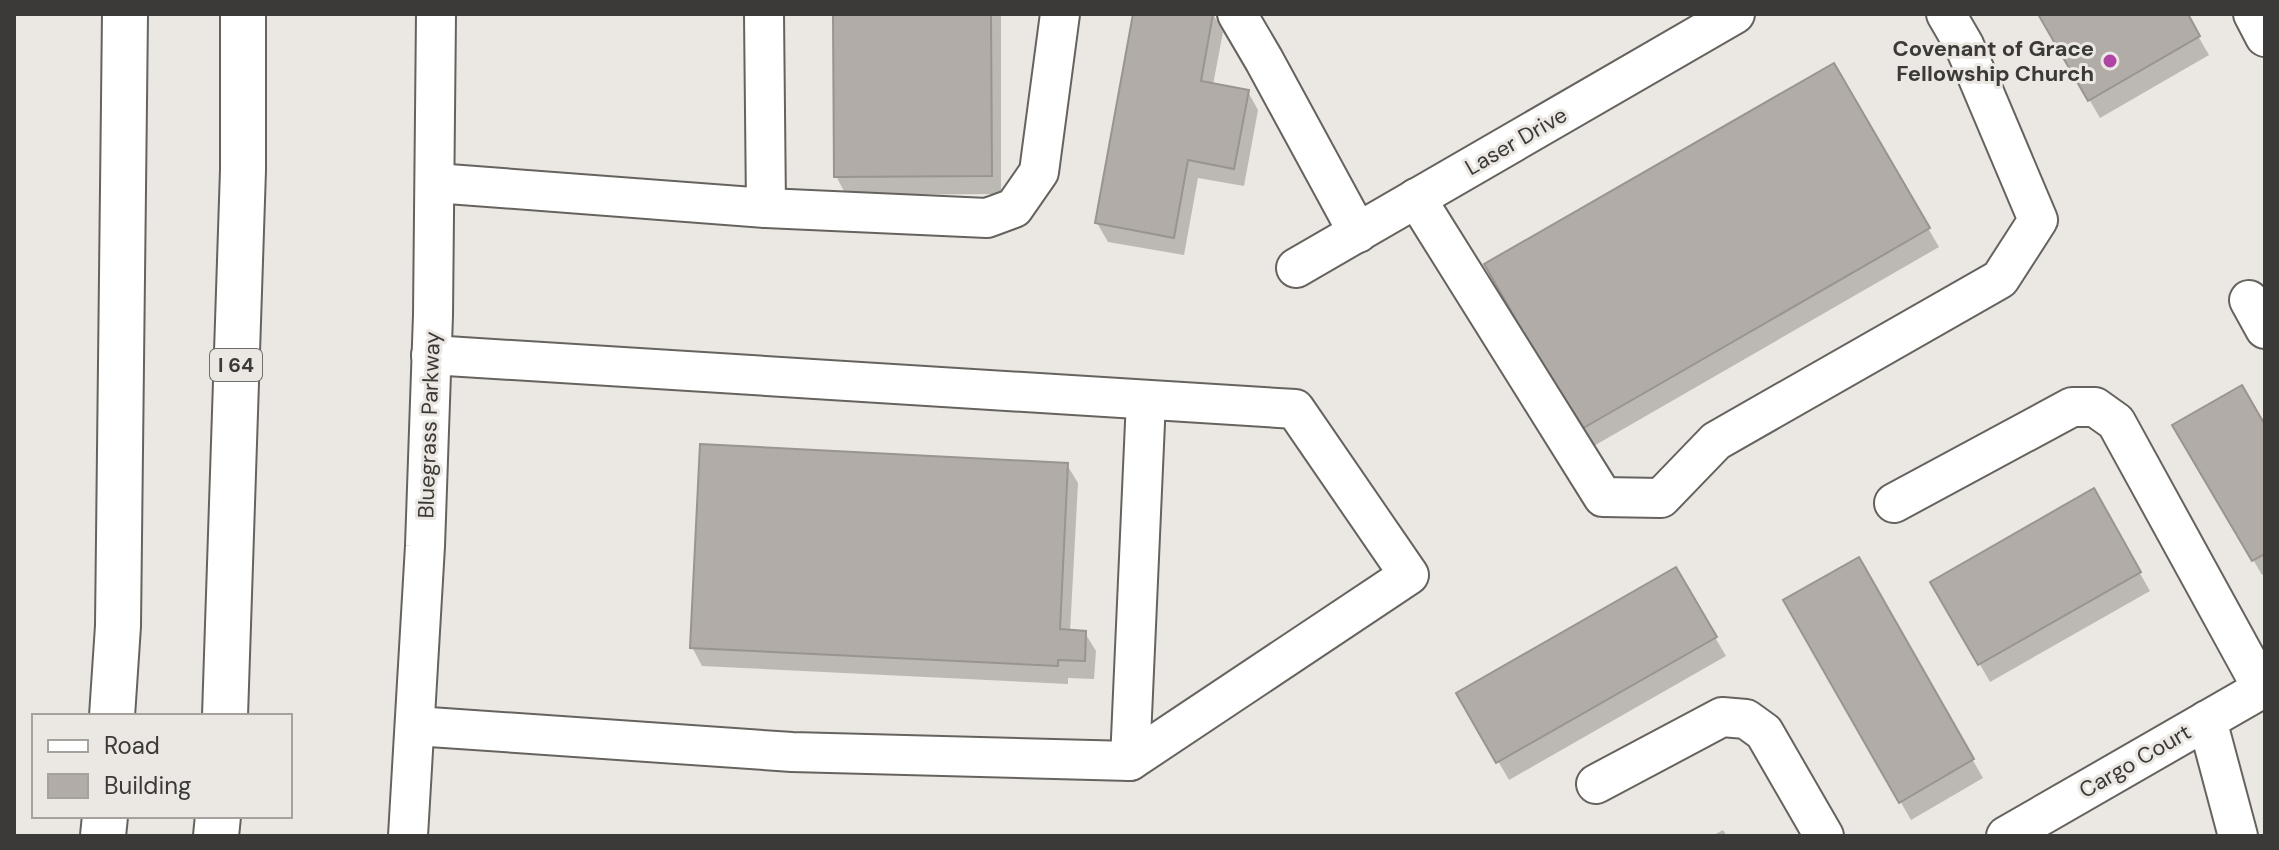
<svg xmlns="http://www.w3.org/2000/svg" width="2279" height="850" font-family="'DM Sans',sans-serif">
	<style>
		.shadow { fill: #0003 }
		.building { fill: #b2aca8; stroke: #999490; stroke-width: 2 }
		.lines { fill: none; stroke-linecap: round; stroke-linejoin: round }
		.minor-casing { stroke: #66635e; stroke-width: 42 }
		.highway-casing { stroke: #66635e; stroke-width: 48 }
		.minor { stroke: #fff; stroke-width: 38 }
		.highway { stroke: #fff; stroke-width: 44 }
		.poi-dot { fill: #af44a4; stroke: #ebe7e2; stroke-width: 3 }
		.labels { text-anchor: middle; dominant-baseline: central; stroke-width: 6; stroke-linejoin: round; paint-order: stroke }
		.shield { fill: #ebe7e2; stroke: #706e6b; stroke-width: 2 }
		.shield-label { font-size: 20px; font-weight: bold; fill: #3c3a38 }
		.poi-label { font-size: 22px; font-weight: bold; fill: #3c3a38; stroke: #ebe7e2; text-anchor: end }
		.street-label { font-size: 22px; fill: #3c3a38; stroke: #ebe7e2 }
	</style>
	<rect width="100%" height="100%" fill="#ebe7e2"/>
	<g class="shadow">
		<polygon points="835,14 1001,14 1001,194 846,195 836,176"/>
		<polygon points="1135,14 1213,14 1223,32 1213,85 1248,92 1258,110 1244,186 1198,178 1184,255 1108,242 1097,223"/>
		<polygon points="2040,14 2185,14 2209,55 2100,118"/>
		<polygon points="1834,66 1939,247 1592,447 1487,265"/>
		<polygon points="2175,425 2265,429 2265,573 2262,575"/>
		<polygon points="1067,465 1078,483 1070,632 1085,633 1096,651 1094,679 1068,678 1068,684 702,666 692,647"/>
		<polygon points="2093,491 2150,591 1990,682 1933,583"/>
		<polygon points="1858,559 1983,778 1911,820 1785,601"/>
		<polygon points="1675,569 1726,656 1509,780 1459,693"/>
		<polygon points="1723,830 1727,836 1712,836"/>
	</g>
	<g class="building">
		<polygon points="833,14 991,14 992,176 834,177"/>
		<polygon points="1133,14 1213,14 1201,81 1249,90 1234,169 1188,160 1174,238 1095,223"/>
		<polygon points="2038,14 2188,14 2200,36 2088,101"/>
		<polygon points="1834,63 1930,228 1580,430 1484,264"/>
		<polygon points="2242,385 2265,425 2265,554 2252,561 2172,425"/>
		<polygon points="700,444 1068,463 1060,629 1086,631 1085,661 1058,660 1058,666 690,648"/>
		<polygon points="2094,488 2141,572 1978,665 1930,582"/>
		<polygon points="1859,557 1974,759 1899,803 1783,600"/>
		<polygon points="1676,567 1717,637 1496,763 1456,693"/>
	</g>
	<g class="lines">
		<g class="minor-casing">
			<g id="minor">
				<polyline points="1237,14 1264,60 1358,233"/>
				<polyline points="2253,14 2265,37"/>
				<polyline points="435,183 766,208 764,14"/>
				<polyline points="1416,198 1603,497 1661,498 1716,441 2000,279 2038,220 1964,45 1946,14"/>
				<polyline points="766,208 987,218 1014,208 1039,172 1060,14"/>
				<polyline points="1296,268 1735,14"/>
				<polyline points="2249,300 2265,329"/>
				<polyline points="1894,503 2072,407 2095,407 2116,422 2262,688"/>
				<polyline points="2207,720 2238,836"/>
				<polyline points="415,726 792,752 1130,761 1409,575 1295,409 431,355"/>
				<polyline points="1130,761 1146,400"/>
				<polyline points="1596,784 1722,717 1746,719 1764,732 1824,836"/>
				<polyline points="408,836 425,546 433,315 436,14"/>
				<polyline points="2006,836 2265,687"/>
			</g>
		</g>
		<g class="highway-casing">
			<g id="highway">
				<polyline points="112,716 118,626 125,14"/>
				<polyline points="225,716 243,170 243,14"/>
				<polyline points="103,836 105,816"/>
				<polyline points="216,836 218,816"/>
			</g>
		</g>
		<use href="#minor" class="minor"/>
		<use href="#highway" class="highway"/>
	</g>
	<circle class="poi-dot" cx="2110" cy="61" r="8"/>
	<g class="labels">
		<rect class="shield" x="210" y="349" width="52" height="32" rx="6"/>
		<g class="shield-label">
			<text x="236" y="365">I 64</text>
		</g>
		<g class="poi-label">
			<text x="2094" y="48">Covenant of Grace<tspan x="2094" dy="25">Fellowship Church</tspan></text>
		</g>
		<g class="street-label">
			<text transform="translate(1516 141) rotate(-30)">Laser Drive</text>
			<text transform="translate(429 425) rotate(-88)">Bluegrass Parkway</text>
			<text transform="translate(2135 761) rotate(-30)">Cargo Court</text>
		</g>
	</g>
	<rect width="2279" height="850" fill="none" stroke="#3c3a38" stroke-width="32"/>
	<rect x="32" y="714" width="260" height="104" fill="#ebe7e2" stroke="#a5a29e" stroke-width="2"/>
	<rect x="48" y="740" width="40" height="12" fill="#ffffff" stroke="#a5a29e" stroke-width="2"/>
	<text x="104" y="754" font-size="24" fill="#3c3a38">Road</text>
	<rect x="48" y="774" width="40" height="24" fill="#b2aca8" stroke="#a5a29e" stroke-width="2"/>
	<text x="104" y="794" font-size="24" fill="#3c3a38">Building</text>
</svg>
